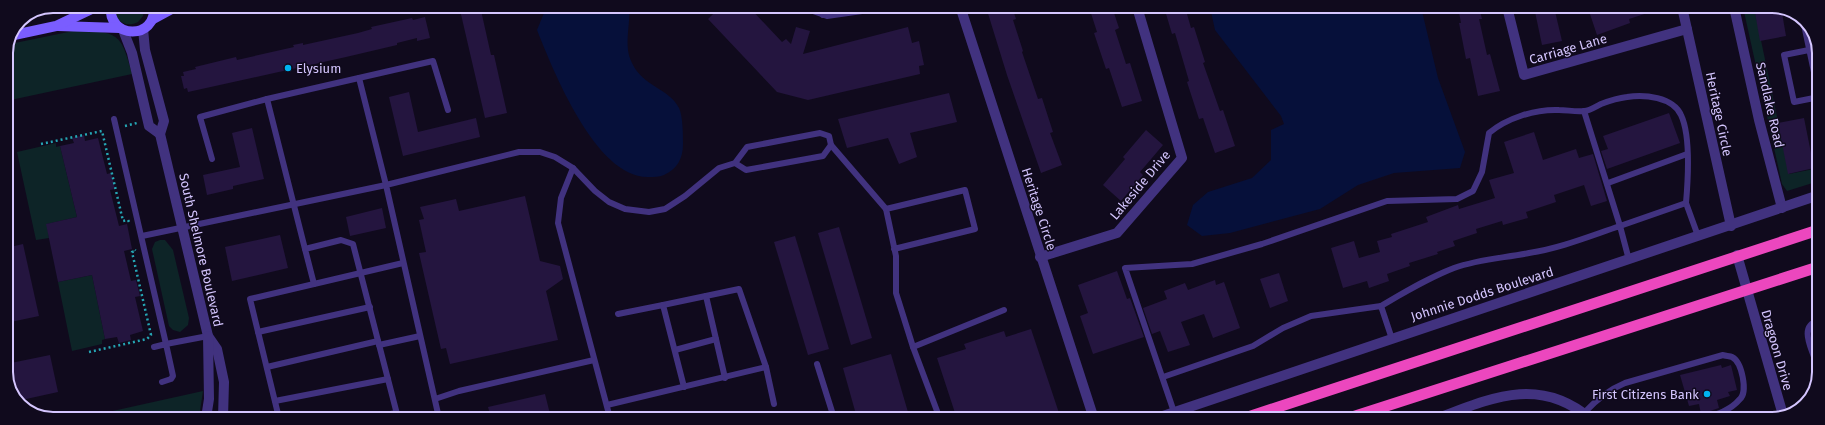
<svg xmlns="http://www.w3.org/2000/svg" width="1825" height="425" font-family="'Fira Sans',sans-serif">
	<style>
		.green { fill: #0d2427 }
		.water { fill: #06103a }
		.building { fill: #24153f }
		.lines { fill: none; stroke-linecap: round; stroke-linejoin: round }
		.path { stroke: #25a6b4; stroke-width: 2.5; stroke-dasharray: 2 3; stroke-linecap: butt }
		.service { stroke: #41327f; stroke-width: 6 }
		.minor { stroke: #41327f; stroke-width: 10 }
		.tertiary { stroke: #41327f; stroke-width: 10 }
		.secondary { stroke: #7a5dff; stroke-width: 10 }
		.trunk { stroke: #ec47be; stroke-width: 11 }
		.poi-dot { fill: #00b3f1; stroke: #100a1d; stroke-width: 1.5 }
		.labels { text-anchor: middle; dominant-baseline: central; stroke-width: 3; stroke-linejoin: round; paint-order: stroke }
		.street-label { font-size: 13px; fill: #d5c6ff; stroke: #100a1d }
		.poi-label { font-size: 13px; fill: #d5c6ff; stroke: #100a1d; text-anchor: start }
		.rim { fill: none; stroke: #d5c6ff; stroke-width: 2 }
	</style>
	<rect width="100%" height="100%" fill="#100a1d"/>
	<g class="green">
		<path d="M 115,6 L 145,6 L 143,16 L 138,22 C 130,26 123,25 117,18 Z"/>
		<polygon points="1743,7 1754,7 1789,174 1819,168 1819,181 1787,191 1782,184"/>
		<path d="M 78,30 C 120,32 121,35 132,74 L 6,101 L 6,53 L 10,44 Z"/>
		<polygon points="56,143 56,147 60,146 77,217 47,224 49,238 36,240 17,152"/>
		<polygon points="160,240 165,240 173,250 189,318 188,325 180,332 173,330 169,326 152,249 155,242"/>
		<polygon points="92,275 105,339 102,340 102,344 72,351 58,282"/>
		<polygon points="203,391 199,418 81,418"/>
	</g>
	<g class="water">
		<path d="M 550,6 L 629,6 C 631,25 623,45 632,63 C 643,87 669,88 679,108 C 683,116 683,136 683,144 C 683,159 677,169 664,175 C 659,177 654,177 649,177 C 596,179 553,70 537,30 L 544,13 Z"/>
		<polygon points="1210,7 1421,7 1438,78 1465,152 1460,168 1394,173 1358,185 1320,209 1230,233 1202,236 1187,225 1193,205 1208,192 1252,178 1271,160 1271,130 1284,124 1281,116 1215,30"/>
	</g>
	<g class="building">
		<polygon points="480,6 491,55 494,55 507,113 485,118 460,10"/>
		<polygon points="721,6 748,6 782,42 786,39 791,44 796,27 810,31 803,54 908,27 912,43 919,41 924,65 919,66 920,74 808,100 777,92 708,19"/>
		<polygon points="986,7 1012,7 1016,19 1013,20 1023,51 1022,52 1038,99 1042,98 1053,132 1050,133 1062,165 1041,173 1007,75"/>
		<polygon points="1089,7 1112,7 1119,28 1115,30 1126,64 1130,63 1142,101 1122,107 1109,68 1106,69 1094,33 1097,32"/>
		<polygon points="1164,7 1185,7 1191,28 1194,27 1205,62 1203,63 1220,111 1223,110 1235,146 1215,153 1203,118 1199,119 1187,82 1189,81 1175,33 1172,34"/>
		<polygon points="1458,7 1479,7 1482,19 1479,19 1487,55 1490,54 1500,91 1478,96 1470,58 1466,59 1459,23 1461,23"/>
		<polygon points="1534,7 1554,7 1562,41 1542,45"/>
		<polygon points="1609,7 1660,7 1660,9 1629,19 1630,23 1597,35 1590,14"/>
		<polygon points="1754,7 1781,7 1786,36 1760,41"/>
		<polygon points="425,17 430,38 417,41 417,38 397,43 397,45 346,57 188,92 187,88 184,89 181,76 184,76 183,72 196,69 195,67 236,57 237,60 294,47 293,45 303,43 303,45 358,33 372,29 371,27 412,18 413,20"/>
		<polygon points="409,92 418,132 476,118 480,137 403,156 389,97"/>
		<polygon points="949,93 957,122 910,133 917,157 899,164 888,138 847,148 838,119"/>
		<polygon points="1669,113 1680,143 1607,169 1601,151 1608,149 1603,136"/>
		<polygon points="1804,118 1814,168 1788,174 1778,123"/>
		<polygon points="252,128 264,179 233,186 233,189 207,195 203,175 240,167 232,133"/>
		<polygon points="1146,130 1163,145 1140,172 1143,175 1121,201 1103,185 1125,159 1123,157"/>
		<polygon points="1534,132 1543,160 1576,149 1579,158 1593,154 1607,201 1591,206 1584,185 1554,195 1556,202 1526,212 1528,218 1503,225 1502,221 1476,229 1477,233 1453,241 1455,246 1437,252 1438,254 1409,263 1410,266 1387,274 1389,281 1369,288 1367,281 1343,288 1331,248 1354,241 1359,258 1380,252 1377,241 1392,237 1391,234 1428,222 1426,217 1458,205 1459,209 1495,198 1489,180 1514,173 1504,142"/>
		<polygon points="84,135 85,141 98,138 107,174 111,173 115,189 110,190 119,226 127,224 132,249 124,251 131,281 136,280 140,296 135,297 143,331 130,335 131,340 119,343 117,337 105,339 92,275 58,282 46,224 77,217 60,146 74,143 72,138"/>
		<polygon points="525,196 540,261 560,266 563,279 546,291 558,340 450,364 446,348 441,349 419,253 426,252 419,220 424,219 420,207 456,199 459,211"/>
		<polygon points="382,208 386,228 350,236 346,217"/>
		<polygon points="839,227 872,338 851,345 818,233"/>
		<polygon points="280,235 288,268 232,281 225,247"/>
		<polygon points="795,236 829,349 808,355 774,242"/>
		<polygon points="23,244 39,316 6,323 6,248"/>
		<polygon points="1117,271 1127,299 1130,298 1144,337 1093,354 1080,316 1088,313 1078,285"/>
		<polygon points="1279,273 1288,301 1270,308 1260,279"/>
		<polygon points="1215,280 1216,285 1224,282 1240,328 1213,338 1204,314 1181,322 1190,345 1168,352 1160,331 1152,334 1143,308 1167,299 1164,291 1185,283 1188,290"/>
		<polygon points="1031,329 1059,413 1041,419 957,419 937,358 966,349 964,344 1004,331 1006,337"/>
		<polygon points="891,354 910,419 857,418 843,368"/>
		<polygon points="50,355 58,392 17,401 6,378 6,364"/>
		<polygon points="1721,365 1722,368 1731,365 1737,390 1728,392 1730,396 1717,400 1719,408 1701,414 1699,404 1689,406 1680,375"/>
		<polygon points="545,394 551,418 491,418 488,407"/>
	</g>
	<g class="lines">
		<g class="path">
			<polyline points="125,126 137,123"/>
			<polyline points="41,144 102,131 123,221 128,220 129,222"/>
			<polyline points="89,352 147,339 151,335 132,252 136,251 135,250"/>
		</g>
		<g class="service">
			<polyline points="799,6 827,16 862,11 861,6"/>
			<polyline points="823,15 824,6"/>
			<polyline points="1803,20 1819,96"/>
			<polyline points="1809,50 1784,55 1794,102 1819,97"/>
			<polyline points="267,99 433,61 448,110"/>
			<polyline points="1584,111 1620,226 1686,203 1698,236"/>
			<polyline points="114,119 166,344 208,336"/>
			<polyline points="831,145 886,209"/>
			<polyline points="212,159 200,117 267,99 305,249"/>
			<polyline points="573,168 561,198 558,223 610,418"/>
			<polyline points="1608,183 1687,154"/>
			<polyline points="142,236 386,185 359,78"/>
			<polyline points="894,249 975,229 965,190 886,209 896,256 896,293 913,347"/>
			<polyline points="706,296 725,378"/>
			<polyline points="663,305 739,289 766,367"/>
			<path d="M 1381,306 C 1405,292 1428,278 1454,268 C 1479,259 1504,258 1529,253 C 1561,248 1590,236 1620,226 L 1629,260"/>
			<polyline points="618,314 663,305 684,387"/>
			<polyline points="258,332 370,307"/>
			<polyline points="379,345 420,336"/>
			<polyline points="154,347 166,344 173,376 171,379 162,382"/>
			<polyline points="675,350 716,339"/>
			<path d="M 1818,359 L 1814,357 C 1810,345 1800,326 1818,321"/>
			<polyline points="817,364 834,418"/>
			<polyline points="267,367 378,341"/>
			<polyline points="1163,377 1253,346 1283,328 1311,316 1381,306 1392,339"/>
			<polyline points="435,399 459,391 594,360"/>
			<polyline points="275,401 388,379"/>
			<polyline points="607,405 766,367 774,404"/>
			<path d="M 1174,412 L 1125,268 L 1192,264 L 1262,244 L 1387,201 L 1457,199 L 1473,191 L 1482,172 L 1489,133 C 1507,118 1535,109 1559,110 C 1567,110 1576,112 1584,111 C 1589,111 1595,107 1601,104 C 1609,101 1619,98 1627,97 C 1644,94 1673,97 1681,115 C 1691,136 1688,180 1686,203"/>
			<path d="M 1584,413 C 1596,400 1608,390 1625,383 L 1723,355 C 1725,356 1730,356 1732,357 C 1742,362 1748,392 1740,399 C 1729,412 1714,415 1699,419"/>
			<polyline points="279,418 250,299 314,284"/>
			<polyline points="369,418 396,413"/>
			<polyline points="398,418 353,244 341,240 305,249 314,284 403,263"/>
			<polyline points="439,418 386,185 519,152 540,152 555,157 573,168 595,191 609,202 625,209 649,212 665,209 685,196 719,168 735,163 747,147 820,133 829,136 831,145 823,156 746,170 735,163"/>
			<polyline points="940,419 913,347 1004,310"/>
		</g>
		<g class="minor">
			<polyline points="960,6 1094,419"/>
			<polyline points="1507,7 1524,75 1687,29"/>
			<polyline points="1682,7 1731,226"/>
			<polyline points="1734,7 1759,120 1782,208"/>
			<polyline points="1040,257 1117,233 1182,158 1137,7"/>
		</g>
		<g class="tertiary">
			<polyline points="143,29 145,50 164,121 160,134 208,336 217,349 224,382 223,418"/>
			<polyline points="123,30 132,53 149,126 160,134"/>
			<polyline points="1737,255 1783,415"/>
			<polyline points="206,418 209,399 208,336"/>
			<polyline points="1154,419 1819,195"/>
			<path d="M 1436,419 C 1491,398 1539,375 1591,419"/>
		</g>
		<g class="secondary">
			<path d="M 111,6 C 107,39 157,41 154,6"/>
			<polyline points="153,19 177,6"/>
			<polyline points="58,26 120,28"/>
			<polyline points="14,35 56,26 98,6"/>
		</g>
		<g class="trunk">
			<polyline points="1242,419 1818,230"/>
			<polyline points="1346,419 1818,267"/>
		</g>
	</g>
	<g class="poi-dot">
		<circle cx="288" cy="68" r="4"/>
		<circle cx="1707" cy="394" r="4"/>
	</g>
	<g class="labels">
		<g class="street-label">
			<text transform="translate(1568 49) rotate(-16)">Carriage Lane</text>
			<text transform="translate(1770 105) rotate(77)">Sandlake Road</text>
			<text transform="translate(1719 114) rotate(78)">Heritage Circle</text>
			<text transform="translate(1140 185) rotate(-50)">Lakeside Drive</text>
			<text transform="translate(1039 209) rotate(72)">Heritage Circle</text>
			<text transform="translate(201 250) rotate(77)">South Shelmore Boulevard</text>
			<text transform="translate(1482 294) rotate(-18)">Johnnie Dodds Boulevard</text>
			<text transform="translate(1777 350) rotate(74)">Dragoon Drive</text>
		</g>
		<g class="poi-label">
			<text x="296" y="68">Elysium</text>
			<text x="1699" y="394" text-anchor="end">First Citizens Bank</text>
		</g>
	</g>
	<path d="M0 0H1825V425H0ZM53 13H1772A40 40 0 0 1 1812 53V372A40 40 0 0 1 1772 412H53A40 40 0 0 1 13 372V53A40 40 0 0 1 53 13Z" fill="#100a1d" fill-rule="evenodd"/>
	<path class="rim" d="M53 13H1772A40 40 0 0 1 1812 53V372A40 40 0 0 1 1772 412H53A40 40 0 0 1 13 372V53A40 40 0 0 1 53 13Z"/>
</svg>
